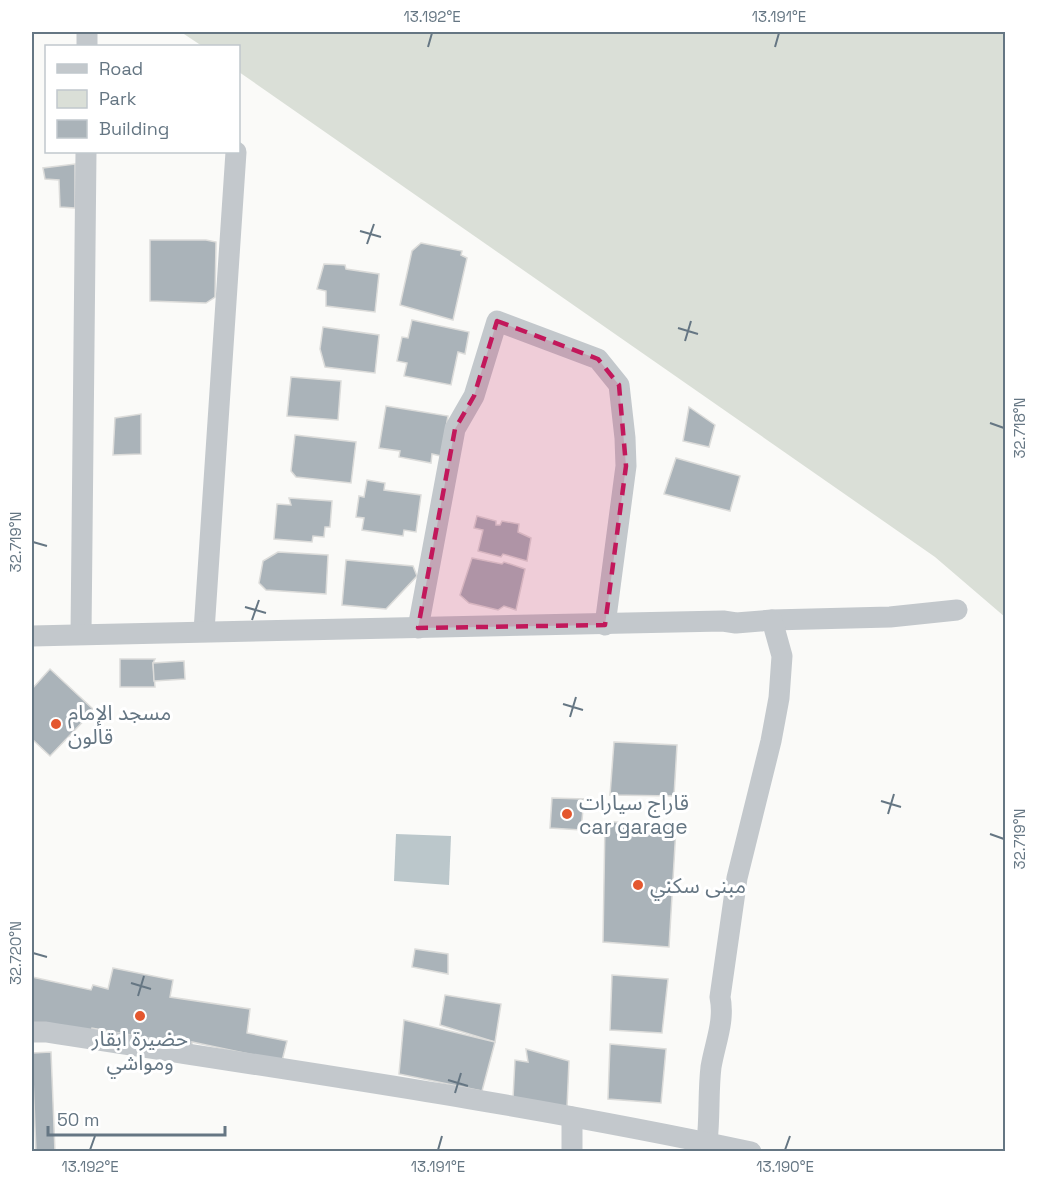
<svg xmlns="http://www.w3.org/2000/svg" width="1037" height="1183" font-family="'Space Grotesk','Noto Sans Arabic',sans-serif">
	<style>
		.green { fill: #dadfd7 }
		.water { fill: #bbc7cb }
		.building { fill: #aab3b9; stroke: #dcdcda; stroke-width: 1.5 }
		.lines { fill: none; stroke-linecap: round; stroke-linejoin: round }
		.street { stroke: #c3c8cc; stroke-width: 21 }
		.marked { fill: #c2185b; fill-opacity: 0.2; stroke: #c2185b; stroke-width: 4.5; stroke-dasharray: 12 8; stroke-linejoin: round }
		.ticks { fill: none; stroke: #657683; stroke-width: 2 }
		.poi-dot { fill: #e4572e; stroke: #fff; stroke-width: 2 }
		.labels { text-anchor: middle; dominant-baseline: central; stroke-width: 6; stroke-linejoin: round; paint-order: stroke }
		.poi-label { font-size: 21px; fill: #657683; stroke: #fff; text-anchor: start }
		.neatline { fill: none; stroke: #657683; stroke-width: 2 }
		.ticks-label { font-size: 15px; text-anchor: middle; fill: #657683 }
	</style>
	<rect width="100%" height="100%" fill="#fafaf8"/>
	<polygon class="green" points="181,32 1005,32 1005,617 935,557 239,72 238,46 202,46"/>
	<polygon class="water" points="396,834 451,836 449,885 394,881"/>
	<g class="building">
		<polygon points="75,164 75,208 60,207 59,180 45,179 43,168"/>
		<polygon points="150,240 206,240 216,242 215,297 206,303 150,301"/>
		<polygon points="421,243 462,251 461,255 467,258 453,320 400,305 412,251"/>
		<polygon points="324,264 345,265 346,269 379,274 375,312 326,306 326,291 317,289"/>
		<polygon points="412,320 469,332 465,354 458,352 451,385 404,376 407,363 397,361 402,337 408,338"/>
		<polygon points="323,327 379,335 375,373 325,367 320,349"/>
		<polygon points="291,377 341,381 338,420 287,416"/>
		<polygon points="386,406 448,416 441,456 432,454 431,463 399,457 400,451 379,448"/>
		<polygon points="689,407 715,425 709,447 683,441"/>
		<polygon points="141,414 141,454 113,455 115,418"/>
		<polygon points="295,435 356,442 351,483 296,477 291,471"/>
		<polygon points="676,458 740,476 730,511 664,494"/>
		<polygon points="367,480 385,483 384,490 421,495 416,532 404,530 403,536 362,530 364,518 356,517 359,496 364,497"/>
		<polygon points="289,498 332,501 330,527 325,527 324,537 313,536 312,542 274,539 277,504 291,505"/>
		<polygon points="477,516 496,521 496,525 500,525 502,521 519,524 518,532 531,538 527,561 503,554 501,557 478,551 483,530 474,528"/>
		<polygon points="278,552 328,555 326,594 266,590 259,583 263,561"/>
		<polygon points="472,558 502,564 504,562 525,569 516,610 504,606 498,610 469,603 460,595"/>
		<polygon points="346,560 413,566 417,576 386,609 342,605"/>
		<polygon points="120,659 155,659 153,663 155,687 120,687"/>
		<polygon points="184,661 185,679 154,681 153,663"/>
		<polygon points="50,669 94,710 50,756 32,739 32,689"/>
		<polygon points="614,742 677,745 674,796 610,795"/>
		<polygon points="552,798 584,799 581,830 550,828"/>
		<polygon points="605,821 676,828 669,947 603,942"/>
		<polygon points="415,949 448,954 448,974 412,967"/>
		<polygon points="113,968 173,980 170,997 250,1009 247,1033 287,1041 282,1061 192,1042 192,1046 92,1028 91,1032 32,1024 32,977 91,990 93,985 108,989"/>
		<polygon points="612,975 668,979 662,1033 610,1030"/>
		<polygon points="445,995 501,1004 495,1042 440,1025"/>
		<polygon points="404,1020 495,1042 482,1091 399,1074"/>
		<polygon points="610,1044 666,1049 661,1103 608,1099"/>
		<polygon points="526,1049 569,1061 567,1107 513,1098 515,1060 528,1062"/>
		<polygon points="51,1052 55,1152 36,1152 32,1053"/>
	</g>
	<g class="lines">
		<g class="street">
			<polyline points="87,46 87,32"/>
			<polyline points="772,620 890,617 957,610"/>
			<polyline points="418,628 455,429 474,396 497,321 598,359 619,385 625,438 626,466 605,625"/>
			<polyline points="204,631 236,152"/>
			<polyline points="81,634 86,152"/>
			<path d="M 32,636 C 262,630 492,628 723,621 L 736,623 L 772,620 L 782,656 L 779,698 L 771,741 L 737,878 L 720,997 C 725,1021 715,1043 711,1067 C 708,1092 710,1117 707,1142"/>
			<path d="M 32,1032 L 46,1032 C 281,1069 518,1102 751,1152"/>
			<polyline points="572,1152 572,1117"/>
		</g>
	</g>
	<path class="marked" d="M 497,321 L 598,359 L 619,385 L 626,466 L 605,625 L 418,628 L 455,429 L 474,396 Z"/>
	<path class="ticks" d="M 428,47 L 432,33M 775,47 L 779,33M 360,231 L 381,237M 367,244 L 374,224M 678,328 L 698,334M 685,341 L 691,321M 990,423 L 1004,428M 33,542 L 47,546M 245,607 L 266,613M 252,620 L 259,600M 563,704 L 583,710M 570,717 L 576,697M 881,801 L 901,807M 888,814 L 894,794M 990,834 L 1004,839M 33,953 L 47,957M 131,983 L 151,989M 138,996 L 144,976M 448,1080 L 468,1086M 455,1093 L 461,1073M 90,1150 L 95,1136M 438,1150 L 442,1136M 785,1150 L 790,1136"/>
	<g class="poi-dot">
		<circle cx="56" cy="724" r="6"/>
		<circle cx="567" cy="814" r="6"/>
		<circle cx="638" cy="885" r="6"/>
		<circle cx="140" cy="1016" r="6"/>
	</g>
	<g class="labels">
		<g class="poi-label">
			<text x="68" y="712">مسجد الإمام<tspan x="68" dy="24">قالون</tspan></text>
			<text x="579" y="802">قاراج سيارات<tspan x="579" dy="24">car garage</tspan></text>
			<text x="650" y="885">مبنى سكني</text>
			<text x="140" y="1038" text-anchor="middle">حضيرة ابقار<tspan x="140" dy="24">ومواشي</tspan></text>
		</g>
	</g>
	<rect width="1037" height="1183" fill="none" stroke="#ffffff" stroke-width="66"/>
	<rect x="45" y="45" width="195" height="108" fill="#ffffff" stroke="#c1c8cd" stroke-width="1.5"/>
	<rect x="57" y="64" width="30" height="9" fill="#c3c8cc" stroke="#c1c8cd" stroke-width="1.5"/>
	<text x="99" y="75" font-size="18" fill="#657683">Road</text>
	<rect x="57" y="90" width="30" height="18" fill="#dadfd7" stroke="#c1c8cd" stroke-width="1.5"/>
	<text x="99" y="105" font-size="18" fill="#657683">Park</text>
	<rect x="57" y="120" width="30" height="18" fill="#aab3b9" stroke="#c1c8cd" stroke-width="1.5"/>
	<text x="99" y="135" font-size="18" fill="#657683">Building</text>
	<path d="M48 1126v9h177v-9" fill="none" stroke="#657683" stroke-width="3"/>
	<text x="57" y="1126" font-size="18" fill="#657683" stroke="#ffffff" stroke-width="4.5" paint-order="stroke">50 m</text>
	<rect x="33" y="33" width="971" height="1117" class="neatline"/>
	<g class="ticks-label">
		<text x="432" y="22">13.192°E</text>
		<text x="779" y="22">13.191°E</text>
		<text transform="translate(1020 428) rotate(-90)" y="5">32.718°N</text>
		<text transform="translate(16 542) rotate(-90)" y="5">32.719°N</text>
		<text transform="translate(1020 839) rotate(-90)" y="5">32.719°N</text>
		<text transform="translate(16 953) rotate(-90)" y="5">32.720°N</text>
		<text x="90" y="1172">13.192°E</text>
		<text x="438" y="1172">13.191°E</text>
		<text x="785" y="1172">13.190°E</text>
	</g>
</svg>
